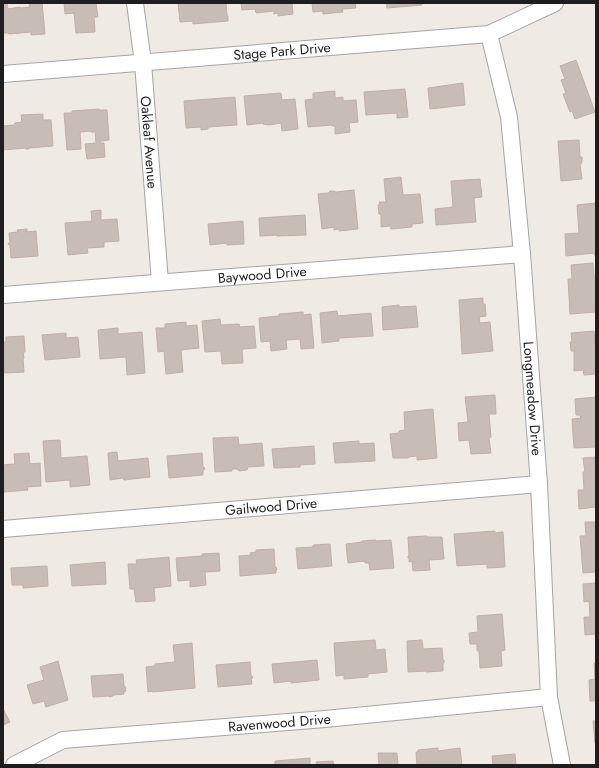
<svg xmlns="http://www.w3.org/2000/svg" width="599" height="768" font-family="Jost,sans-serif">
	<style>
		.building { fill: #c8bcb6; stroke: #c3aea5 }
		.lines { fill: none; stroke-linecap: round; stroke-linejoin: round }
		.minor-casing { stroke: #a5a5a5; stroke-width: 18 }
		.minor { stroke: #fff; stroke-width: 16 }
		.labels { text-anchor: middle; dominant-baseline: central; stroke-width: 3; stroke-linejoin: round; paint-order: stroke }
		.street-label { font-size: 14px; fill: #1e1e1e; stroke: #fff }
	</style>
	<rect width="100%" height="100%" fill="#f0eae4"/>
	<g class="building">
		<polygon points="3,3 7,3 8,9 20,7 21,8 30,7 29,4 42,3 45,34 31,35 31,32 9,34 8,33 3,33"/>
		<polygon points="64,3 98,3 96,3 98,17 94,17 95,32 76,33 74,13 65,14"/>
		<polygon points="178,3 226,3 227,16 228,16 228,21 193,24 193,21 180,22"/>
		<polygon points="241,3 292,3 293,14 278,16 278,13 274,14 274,11 256,13 255,9 242,10"/>
		<polygon points="312,3 355,3 356,8 342,9 343,12 323,14 323,11 313,12"/>
		<polygon points="386,3 422,3 422,5 387,8"/>
		<polygon points="576,60 595,112 575,119 572,111 570,112 563,94 566,93 561,80 565,79 560,66"/>
		<polygon points="463,83 465,105 430,109 428,88"/>
		<polygon points="405,89 408,117 397,118 397,113 366,115 364,92"/>
		<polygon points="335,91 335,98 343,97 343,101 356,100 358,122 349,123 350,132 335,134 335,126 332,126 332,125 308,127 305,100 313,99 313,93"/>
		<polygon points="281,93 282,100 295,99 298,129 282,131 281,123 269,125 263,124 263,123 247,125 244,96"/>
		<polygon points="235,97 237,125 208,127 208,129 201,130 201,127 186,128 184,101"/>
		<polygon points="99,109 99,110 107,110 109,140 100,141 100,143 104,143 105,157 87,159 85,144 96,143 95,131 94,131 94,132 91,132 91,131 80,132 81,149 67,150 64,113 72,113 72,111"/>
		<polygon points="43,114 43,120 51,120 53,146 29,148 29,149 26,149 26,148 3,150 3,126 14,125 15,123 22,122 21,115"/>
		<polygon points="579,140 580,157 582,157 582,163 580,164 582,179 561,181 558,141"/>
		<polygon points="401,177 403,195 420,194 423,223 412,224 412,227 391,229 390,226 381,227 381,214 379,214 378,205 380,205 379,202 386,202 384,179"/>
		<polygon points="480,179 482,197 474,198 476,222 436,225 435,209 453,207 451,181"/>
		<polygon points="354,190 358,229 339,231 339,229 334,230 334,227 322,229 318,194 328,193 330,191 333,191 336,192"/>
		<polygon points="596,203 596,255 594,255 594,253 566,256 565,234 579,233 577,205"/>
		<polygon points="101,210 101,220 117,219 119,241 104,242 104,247 87,248 88,253 68,255 65,223 92,221 91,211"/>
		<polygon points="305,215 306,235 277,236 277,235 260,236 259,218"/>
		<polygon points="243,221 244,244 227,245 227,243 210,245 208,224"/>
		<polygon points="27,229 27,232 36,231 38,256 11,258 10,245 9,245 8,243 10,243 9,233 18,232 17,230"/>
		<polygon points="593,263 594,277 596,276 596,312 570,314 568,279 572,279 571,265"/>
		<polygon points="483,298 483,304 485,304 486,316 479,317 480,323 490,322 493,351 462,354 459,300"/>
		<polygon points="399,305 399,307 416,306 418,327 383,330 382,307"/>
		<polygon points="337,311 338,316 371,313 373,336 339,338 339,341 322,343 320,313"/>
		<polygon points="303,312 303,315 311,314 314,348 301,349 300,339 286,340 287,349 271,351 270,341 261,342 259,318 279,316 279,314"/>
		<polygon points="220,319 221,325 239,324 240,327 254,326 256,348 242,349 243,363 222,364 221,351 205,352 202,321"/>
		<polygon points="186,322 186,326 197,325 199,348 181,350 183,372 166,374 164,351 158,352 156,328 165,328 165,324"/>
		<polygon points="118,328 118,334 142,332 145,373 127,375 126,357 100,359 98,330"/>
		<polygon points="594,331 596,353 596,374 584,375 583,370 574,371 574,351 571,351 570,342 572,342 571,333"/>
		<polygon points="66,333 66,338 78,337 80,357 45,360 42,335"/>
		<polygon points="24,336 25,352 23,352 24,358 23,358 24,372 3,373 3,342 6,342 6,337"/>
		<polygon points="495,395 496,414 489,414 491,437 489,438 491,453 471,454 469,440 459,441 458,423 468,422 465,397"/>
		<polygon points="596,397 596,447 574,448 572,419 581,418 580,415 576,415 575,399"/>
		<polygon points="433,409 437,458 417,460 417,456 408,457 408,458 393,458 390,434 399,433 399,431 405,430 404,412"/>
		<polygon points="238,437 239,445 262,443 264,466 248,467 247,470 239,471 237,469 232,469 232,471 215,472 213,438"/>
		<polygon points="60,440 61,458 87,456 90,485 70,487 70,480 46,482 43,441"/>
		<polygon points="359,441 359,444 374,443 375,461 335,463 333,443"/>
		<polygon points="314,446 315,464 300,465 300,467 274,468 272,449"/>
		<polygon points="117,452 118,461 148,458 150,477 124,480 123,478 110,480 108,453"/>
		<polygon points="29,453 30,464 40,463 41,486 27,487 28,490 3,492 3,465 15,464 14,454"/>
		<polygon points="202,453 203,467 204,467 205,469 203,470 203,475 169,478 167,456"/>
		<polygon points="596,457 596,507 579,509 578,490 584,490 583,472 585,472 583,458"/>
		<polygon points="585,522 596,522 596,572 583,573 580,536 586,536"/>
		<polygon points="495,531 495,533 503,532 505,567 487,568 487,564 457,566 454,534"/>
		<polygon points="427,536 427,537 442,537 444,559 429,560 430,570 413,571 412,561 409,562 409,558 408,558 408,556 409,555 408,537"/>
		<polygon points="376,540 376,541 391,540 394,568 370,570 369,563 365,563 365,561 348,563 346,544 362,542 362,541"/>
		<polygon points="330,544 332,566 298,569 296,548 313,547 313,545"/>
		<polygon points="274,549 275,567 276,567 277,570 276,570 276,573 240,576 239,556 251,555 250,553 256,552 256,550"/>
		<polygon points="219,553 220,571 205,572 206,585 190,587 190,580 178,581 176,558 202,556 202,554"/>
		<polygon points="169,557 171,586 154,588 155,601 136,602 134,589 130,589 128,564 137,564 136,560"/>
		<polygon points="105,562 106,584 72,586 70,565"/>
		<polygon points="47,566 48,586 23,588 23,585 12,585 11,568"/>
		<polygon points="596,583 596,634 585,635 584,617 590,617 589,601 584,602 583,584"/>
		<polygon points="502,614 505,650 501,651 502,666 480,668 479,651 477,651 477,644 470,644 469,633 478,632 477,616"/>
		<polygon points="375,640 376,650 385,649 387,672 368,674 368,677 344,679 344,675 336,676 334,643"/>
		<polygon points="422,640 423,649 442,648 443,660 444,660 444,663 443,663 443,671 426,672 426,671 408,672 407,641"/>
		<polygon points="192,643 195,688 152,692 152,691 148,692 146,667 155,666 155,664 175,662 173,645"/>
		<polygon points="317,660 319,680 291,683 291,681 274,683 272,664"/>
		<polygon points="58,661 68,700 46,707 44,701 33,704 27,685 44,680 40,667"/>
		<polygon points="250,662 251,676 252,676 253,678 251,678 252,684 218,687 216,665"/>
		<polygon points="594,663 596,663 596,701 590,701 589,680 595,679"/>
		<polygon points="123,674 124,686 125,686 126,691 124,691 124,694 113,695 113,696 109,697 109,696 93,697 91,676"/>
		<polygon points="3,709 10,722 3,725"/>
		<polygon points="593,721 596,721 596,743 595,743"/>
		<polygon points="438,748 438,751 460,748 462,765 417,765 416,752 418,752 418,750"/>
		<polygon points="378,753 397,753 398,765 379,765"/>
		<polygon points="515,754 516,765 493,765 492,756"/>
		<polygon points="310,758 310,765 275,765 275,761"/>
		<polygon points="333,761 334,765 317,765 316,762"/>
	</g>
	<g class="lines">
		<g class="minor-casing">
			<g id="minor">
				<path id="s1" d="M 135,3 L 143,63 L 160,282"/>
				<path id="s2" d="M 489,34 L 509,117 L 522,254 L 539,484 L 549,697 L 562,765"/>
				<path id="s3" d="M 3,74 L 489,34 L 555,3"/>
				<path id="s4" d="M 3,295 L 522,254"/>
				<path id="s5" d="M 3,529 L 539,484"/>
				<path id="s6" d="M 14,765 L 63,740 L 325,719 L 549,697"/>
			</g>
		</g>
		<use href="#minor" class="minor"/>
	</g>
	<g class="labels">
		<g class="street-label">
			<text stroke="none"><textPath href="#s3" startOffset="280">Stage Park Drive</textPath></text>
			<text stroke="none"><textPath href="#s1" startOffset="140">Oakleaf Avenue</textPath></text>
			<text stroke="none"><textPath href="#s4" startOffset="260">Baywood Drive</textPath></text>
			<text stroke="none"><textPath href="#s2" startOffset="368">Longmeadow Drive</textPath></text>
			<text stroke="none"><textPath href="#s5" startOffset="269">Gailwood Drive</textPath></text>
			<text stroke="none"><textPath href="#s6" startOffset="272">Ravenwood Drive</textPath></text>
		</g>
	</g>
	<rect width="599" height="768" fill="none" stroke="#1e1e1e" stroke-width="8"/>
</svg>
